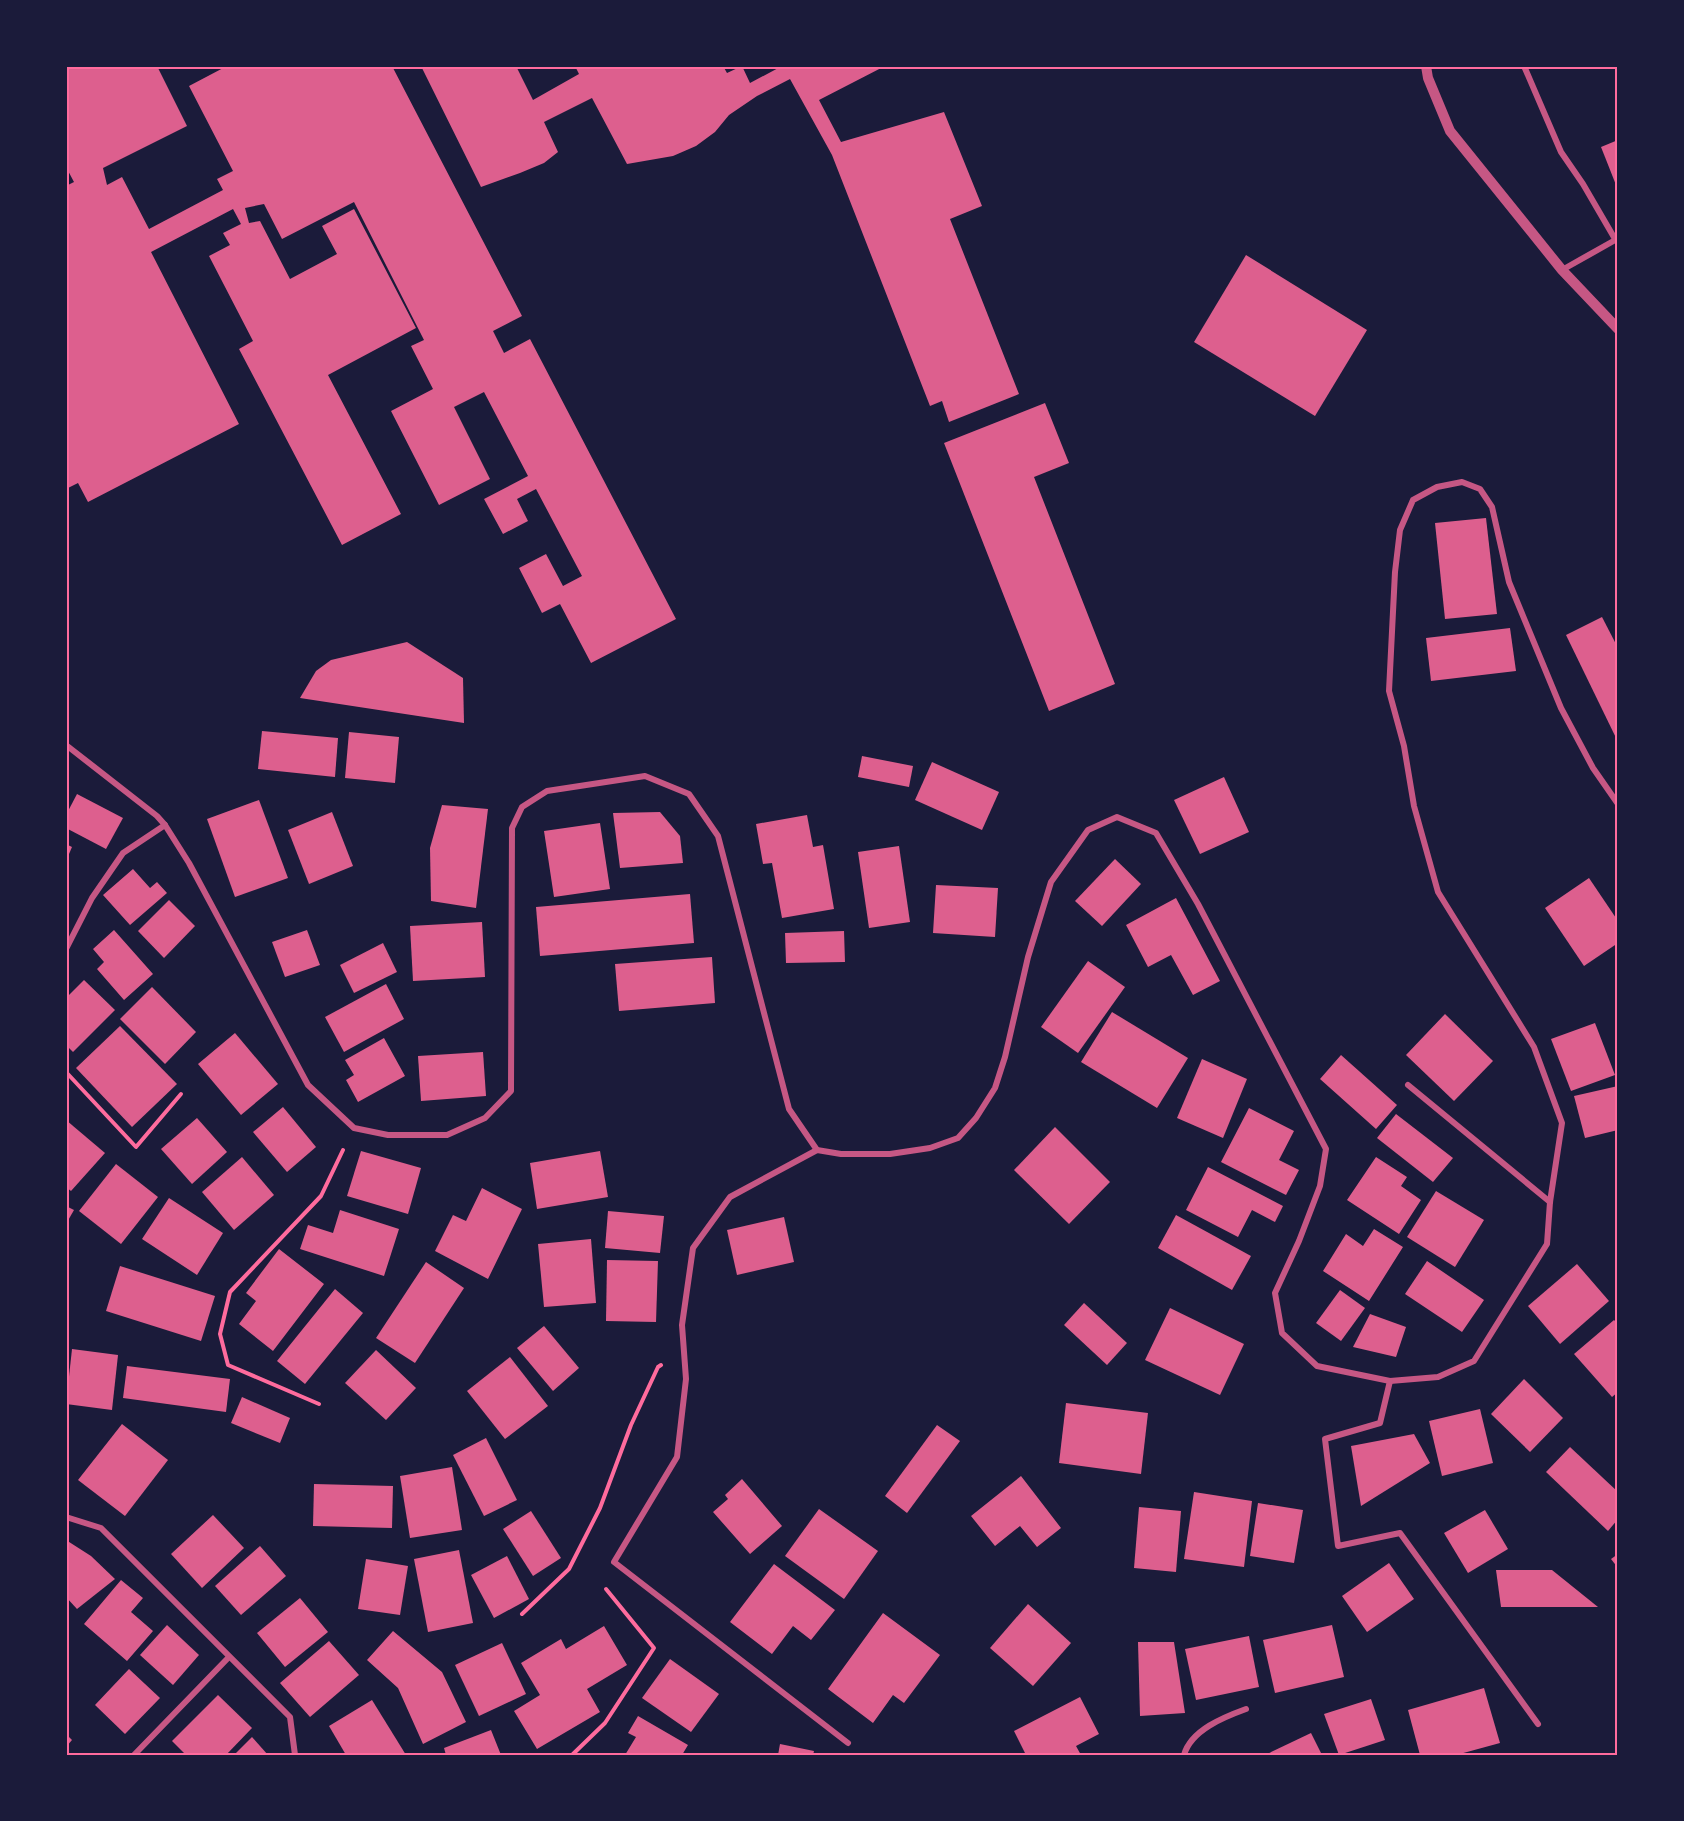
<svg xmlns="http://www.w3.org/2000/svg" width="1684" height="1821" font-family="Rubik,sans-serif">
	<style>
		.building { fill: #dd5f8e }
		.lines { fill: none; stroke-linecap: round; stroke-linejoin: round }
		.path { stroke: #ff6b9d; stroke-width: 4 }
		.minor { stroke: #c65784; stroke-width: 6 }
		.tertiary { stroke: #c65784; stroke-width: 10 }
		.neatline { fill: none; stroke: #ff6b9d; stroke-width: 2 }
	</style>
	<rect width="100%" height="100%" fill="#1b1b3a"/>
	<g class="building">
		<polygon points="66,66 157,66 187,126 103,168 107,185 122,177 149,229 223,190 217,179 233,171 189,86 227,66 392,66 522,316 493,331 504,353 530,339 676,619 591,663 560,604 542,613 519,568 546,554 563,586 582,576 536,489 517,499 528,521 503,534 484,499 528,476 484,392 454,407 490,479 439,505 391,411 433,389 411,346 424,340 354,202 282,239 264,204 245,208 249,223 260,221 290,279 337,254 322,226 354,209 416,328 328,375 401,514 342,545 239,349 253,341 209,256 230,245 223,233 241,224 233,209 151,252 239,424 88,502 78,483 66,489 66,186 74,182 66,167"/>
		<polygon points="421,66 516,66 533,100 579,74 575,66 723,66 727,73 742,66 750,83 782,66 885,66 819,100 841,142 944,112 982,206 950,219 1019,394 949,422 942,401 930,406 832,155 790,79 757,96 729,115 715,132 696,146 673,156 627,164 592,98 544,122 558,152 544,163 520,173 481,187"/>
		<polygon points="1618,140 1618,190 1601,147"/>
		<polygon points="1246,255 1367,330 1315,416 1194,342"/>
		<polygon points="1045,403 1069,463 1034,477 1115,684 1049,711 944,443"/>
		<polygon points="1486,518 1497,614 1445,619 1435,523"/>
		<polygon points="1602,617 1618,648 1618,742 1566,635"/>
		<polygon points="1510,628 1516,671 1431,681 1426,638"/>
		<polygon points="407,642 463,678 464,723 300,698 316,671 331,660"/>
		<polygon points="262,731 338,738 335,777 258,769"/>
		<polygon points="349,732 399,737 395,783 345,778"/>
		<polygon points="862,756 913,766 909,787 858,777"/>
		<polygon points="932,762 999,792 982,830 915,800"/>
		<polygon points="1224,777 1249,832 1200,854 1174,800"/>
		<polygon points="77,794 123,818 106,849 66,828 66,815"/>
		<polygon points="259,800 288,878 235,897 207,819"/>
		<polygon points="442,805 488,809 476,908 431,901 430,848"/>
		<polygon points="332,812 353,866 309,884 288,830"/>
		<polygon points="660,812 680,836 683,863 620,868 613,813"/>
		<polygon points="807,815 813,847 823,845 834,909 782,918 772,863 763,864 756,824"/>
		<polygon points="600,823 610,889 554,897 544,831"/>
		<polygon points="66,844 72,847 66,861"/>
		<polygon points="899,846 910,922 869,928 858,852"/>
		<polygon points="1115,859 1141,884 1102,926 1075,901"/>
		<polygon points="133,869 150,888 157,882 167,893 130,925 103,895"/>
		<polygon points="1589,878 1618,921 1618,943 1584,966 1545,908"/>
		<polygon points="936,885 998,888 995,937 933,933"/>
		<polygon points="690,894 694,943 540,956 536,907"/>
		<polygon points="1176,898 1220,981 1193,995 1171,955 1148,967 1126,925"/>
		<polygon points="169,900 195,926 164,958 138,931"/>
		<polygon points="482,922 485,977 413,981 410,926"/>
		<polygon points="114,930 153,974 124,1000 97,969 104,962 93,949"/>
		<polygon points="307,930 320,965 285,977 272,942"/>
		<polygon points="844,931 845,962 786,963 785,933"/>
		<polygon points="383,943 397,972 354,993 340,965"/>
		<polygon points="712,957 715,1003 619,1011 615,964"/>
		<polygon points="1088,961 1125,987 1078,1053 1041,1027"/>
		<polygon points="84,980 115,1010 73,1052 66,1045 66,998"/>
		<polygon points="386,984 404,1019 344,1052 325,1017"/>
		<polygon points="152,987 196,1032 165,1064 120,1019"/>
		<polygon points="1112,1012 1188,1058 1157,1108 1081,1062"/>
		<polygon points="1445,1014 1493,1061 1454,1101 1406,1055"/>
		<polygon points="1595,1023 1615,1075 1571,1091 1551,1039"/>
		<polygon points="120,1026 177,1084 132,1127 76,1068"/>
		<polygon points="235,1033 278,1084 241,1115 198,1064"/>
		<polygon points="384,1038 405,1076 358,1102 346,1080 354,1075 345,1060"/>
		<polygon points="483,1052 486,1096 421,1101 418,1056"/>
		<polygon points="1341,1055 1397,1105 1376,1129 1320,1079"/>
		<polygon points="1202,1059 1247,1079 1223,1138 1177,1118"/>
		<polygon points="1618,1086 1618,1130 1585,1138 1574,1096"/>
		<polygon points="283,1107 316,1147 287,1172 253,1132"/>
		<polygon points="1249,1108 1294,1131 1279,1160 1299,1170 1286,1195 1221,1162"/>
		<polygon points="1396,1114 1453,1158 1433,1182 1377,1138"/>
		<polygon points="197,1118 227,1152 192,1184 161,1149"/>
		<polygon points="66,1120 105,1153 71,1191 66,1187"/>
		<polygon points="1055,1127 1110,1182 1069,1224 1014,1170"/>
		<polygon points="361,1151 421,1168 408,1214 347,1196"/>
		<polygon points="600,1151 608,1197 537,1209 530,1163"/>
		<polygon points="242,1157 274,1195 234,1230 202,1192"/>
		<polygon points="1376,1157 1407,1177 1401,1186 1421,1200 1399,1234 1347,1200"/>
		<polygon points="116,1164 158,1197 121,1244 79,1211"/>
		<polygon points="1208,1167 1283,1206 1275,1222 1252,1210 1238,1237 1186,1210"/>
		<polygon points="482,1188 522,1209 488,1279 435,1251 453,1215 466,1221"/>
		<polygon points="1436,1191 1484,1220 1455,1267 1407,1237"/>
		<polygon points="169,1198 223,1233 197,1275 142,1239"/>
		<polygon points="66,1206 74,1210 66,1224"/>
		<polygon points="340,1210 399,1229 384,1276 300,1249 308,1225 333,1233"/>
		<polygon points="608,1211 664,1216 660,1253 605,1248"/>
		<polygon points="1176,1215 1251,1256 1232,1290 1158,1248"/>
		<polygon points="784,1217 794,1262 737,1275 727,1230"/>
		<polygon points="1374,1229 1403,1247 1369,1301 1323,1271 1346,1234 1363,1246"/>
		<polygon points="591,1239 596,1303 544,1307 538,1244"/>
		<polygon points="279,1249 324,1284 273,1351 239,1324 256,1301 246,1293"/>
		<polygon points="607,1260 658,1261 656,1322 606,1321"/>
		<polygon points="1427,1261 1484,1300 1462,1332 1405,1294"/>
		<polygon points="426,1262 464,1288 415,1363 376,1338"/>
		<polygon points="1577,1264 1609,1301 1560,1344 1528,1306"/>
		<polygon points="120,1266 215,1296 201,1341 106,1311"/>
		<polygon points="335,1289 363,1313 305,1384 277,1361"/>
		<polygon points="1340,1290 1365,1308 1341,1341 1316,1323"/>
		<polygon points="1084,1303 1127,1343 1107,1365 1064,1325"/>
		<polygon points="1170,1308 1244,1344 1220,1395 1145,1360"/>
		<polygon points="1370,1314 1406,1327 1396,1357 1353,1347"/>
		<polygon points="1614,1320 1618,1324 1618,1392 1612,1397 1574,1354"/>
		<polygon points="544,1326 579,1368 553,1391 517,1348"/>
		<polygon points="72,1349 118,1355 112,1410 66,1404"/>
		<polygon points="376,1350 416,1388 386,1420 345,1383"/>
		<polygon points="510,1357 548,1406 505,1439 467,1391"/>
		<polygon points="127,1366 230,1379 226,1412 123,1398"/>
		<polygon points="1524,1379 1563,1418 1530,1452 1491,1414"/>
		<polygon points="242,1397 290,1418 280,1443 231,1423"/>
		<polygon points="1066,1403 1148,1413 1141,1474 1059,1463"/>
		<polygon points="1480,1409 1493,1463 1442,1476 1429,1421"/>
		<polygon points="122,1424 168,1460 125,1516 78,1480"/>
		<polygon points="937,1425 960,1441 907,1513 885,1496"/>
		<polygon points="1414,1434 1430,1463 1361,1506 1351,1446"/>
		<polygon points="486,1438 517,1500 484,1516 453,1455"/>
		<polygon points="1570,1447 1618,1492 1618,1519 1608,1531 1546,1472"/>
		<polygon points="452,1467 462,1530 410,1538 400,1476"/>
		<polygon points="1021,1476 1061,1528 1037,1547 1020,1526 995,1546 971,1516"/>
		<polygon points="742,1479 782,1526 750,1554 713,1512 728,1499 725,1495"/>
		<polygon points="314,1484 393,1486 392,1528 313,1526"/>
		<polygon points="1194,1492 1252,1501 1244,1567 1184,1559"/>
		<polygon points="1258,1503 1303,1510 1294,1563 1250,1556"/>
		<polygon points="1139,1507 1181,1511 1176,1572 1134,1568"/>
		<polygon points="819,1509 878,1551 844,1599 785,1556"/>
		<polygon points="1485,1510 1508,1549 1468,1573 1444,1533"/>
		<polygon points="531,1511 561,1558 533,1576 503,1529"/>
		<polygon points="213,1515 244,1548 202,1588 171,1554"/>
		<polygon points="66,1540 91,1556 115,1579 77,1609 66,1597"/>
		<polygon points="260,1546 286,1576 241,1615 215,1586"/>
		<polygon points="459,1550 473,1623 428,1632 414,1559"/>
		<polygon points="1618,1554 1618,1568 1611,1559"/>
		<polygon points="507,1556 529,1599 494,1618 471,1575"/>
		<polygon points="366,1559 408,1566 400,1615 358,1609"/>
		<polygon points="1389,1563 1414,1599 1367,1632 1342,1596"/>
		<polygon points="774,1564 835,1610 811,1640 793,1626 772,1654 730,1622"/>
		<polygon points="1496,1570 1552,1570 1598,1607 1501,1607"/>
		<polygon points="121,1580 143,1598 131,1612 153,1631 127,1661 84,1624"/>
		<polygon points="300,1598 328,1632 285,1667 257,1633"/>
		<polygon points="1028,1604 1071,1643 1033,1686 990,1648"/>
		<polygon points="883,1613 940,1655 904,1703 893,1695 873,1723 828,1689"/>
		<polygon points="167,1625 199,1655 173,1685 140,1655"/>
		<polygon points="1332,1625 1344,1677 1275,1693 1263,1640"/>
		<polygon points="604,1626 627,1665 587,1689 600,1712 537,1749 514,1711 540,1695 521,1663 561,1639 566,1649"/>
		<polygon points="393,1631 442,1672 466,1722 423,1744 398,1688 367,1660"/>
		<polygon points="1249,1636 1259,1687 1196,1700 1185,1649"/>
		<polygon points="329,1641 359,1675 310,1717 280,1683"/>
		<polygon points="1138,1642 1174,1642 1185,1713 1140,1716"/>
		<polygon points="502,1643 526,1694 479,1716 455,1665"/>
		<polygon points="670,1659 719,1694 691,1732 642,1698"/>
		<polygon points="129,1669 160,1698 125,1734 95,1705"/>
		<polygon points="1484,1688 1500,1743 1456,1755 1420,1755 1408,1710"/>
		<polygon points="218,1695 252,1728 226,1755 186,1755 172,1741"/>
		<polygon points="1080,1697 1099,1734 1076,1746 1081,1755 1026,1755 1014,1731"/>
		<polygon points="1371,1699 1385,1740 1339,1755 1324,1714"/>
		<polygon points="372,1700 406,1755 346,1755 329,1726"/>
		<polygon points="638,1716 688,1745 682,1755 625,1755 636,1737 628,1733"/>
		<polygon points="491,1730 501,1755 446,1755 444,1748"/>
		<polygon points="1311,1733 1322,1755 1265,1755"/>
		<polygon points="66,1734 72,1740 66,1747"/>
		<polygon points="252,1737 268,1755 234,1755"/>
		<polygon points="780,1744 814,1751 813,1755 778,1755"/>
	</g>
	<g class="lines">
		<g class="path">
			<polyline points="66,1072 136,1147 181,1094"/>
			<polyline points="319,1404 228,1365 220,1334 230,1292 321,1196 343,1150"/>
			<polyline points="522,1614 569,1569 600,1508 631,1425 658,1367 661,1365"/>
			<polyline points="572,1755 605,1723 654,1648 606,1589"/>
		</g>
		<g class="minor">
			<polyline points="1524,66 1561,152 1583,184 1615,239"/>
			<polyline points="1562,270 1617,239"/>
			<polyline points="66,745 157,816 165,825 189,863 308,1085 354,1128 388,1135 447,1135 485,1118 511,1091 512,828 522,807 547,791 645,776 689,794 718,836 789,1109 817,1150 841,1154 890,1154 930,1148 958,1138 976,1118 995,1088 1005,1057 1028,957 1051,882 1088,830 1117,817 1156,833 1198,904 1326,1149 1320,1186 1299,1241 1275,1293 1282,1333 1317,1366 1390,1381 1438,1377 1474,1361 1547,1244 1550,1202 1562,1123 1534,1047 1438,892 1414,806 1404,746 1389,691 1395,572 1400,530 1413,500 1437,487 1462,482 1480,489 1492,507 1509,582 1561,708 1593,768 1618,804"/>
			<polyline points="66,949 92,898 123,853 165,825"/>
			<polyline points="1408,1085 1550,1202"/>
			<polyline points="817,1150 730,1197 693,1248 682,1325 686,1379 677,1457 614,1562 848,1743"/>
			<polyline points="1390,1381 1380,1423 1325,1439 1338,1546 1400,1533 1538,1724"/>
			<polyline points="66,1517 101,1528 290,1717 295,1755"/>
			<polyline points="134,1755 229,1657"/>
			<path d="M 1184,1755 C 1191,1730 1224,1717 1246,1709"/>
		</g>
		<polyline class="tertiary" points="1426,66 1428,78 1450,131 1562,270 1618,329"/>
	</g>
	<rect width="1684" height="1821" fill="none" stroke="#1b1b3a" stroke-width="135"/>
	<rect x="68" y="68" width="1548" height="1686" class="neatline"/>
</svg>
